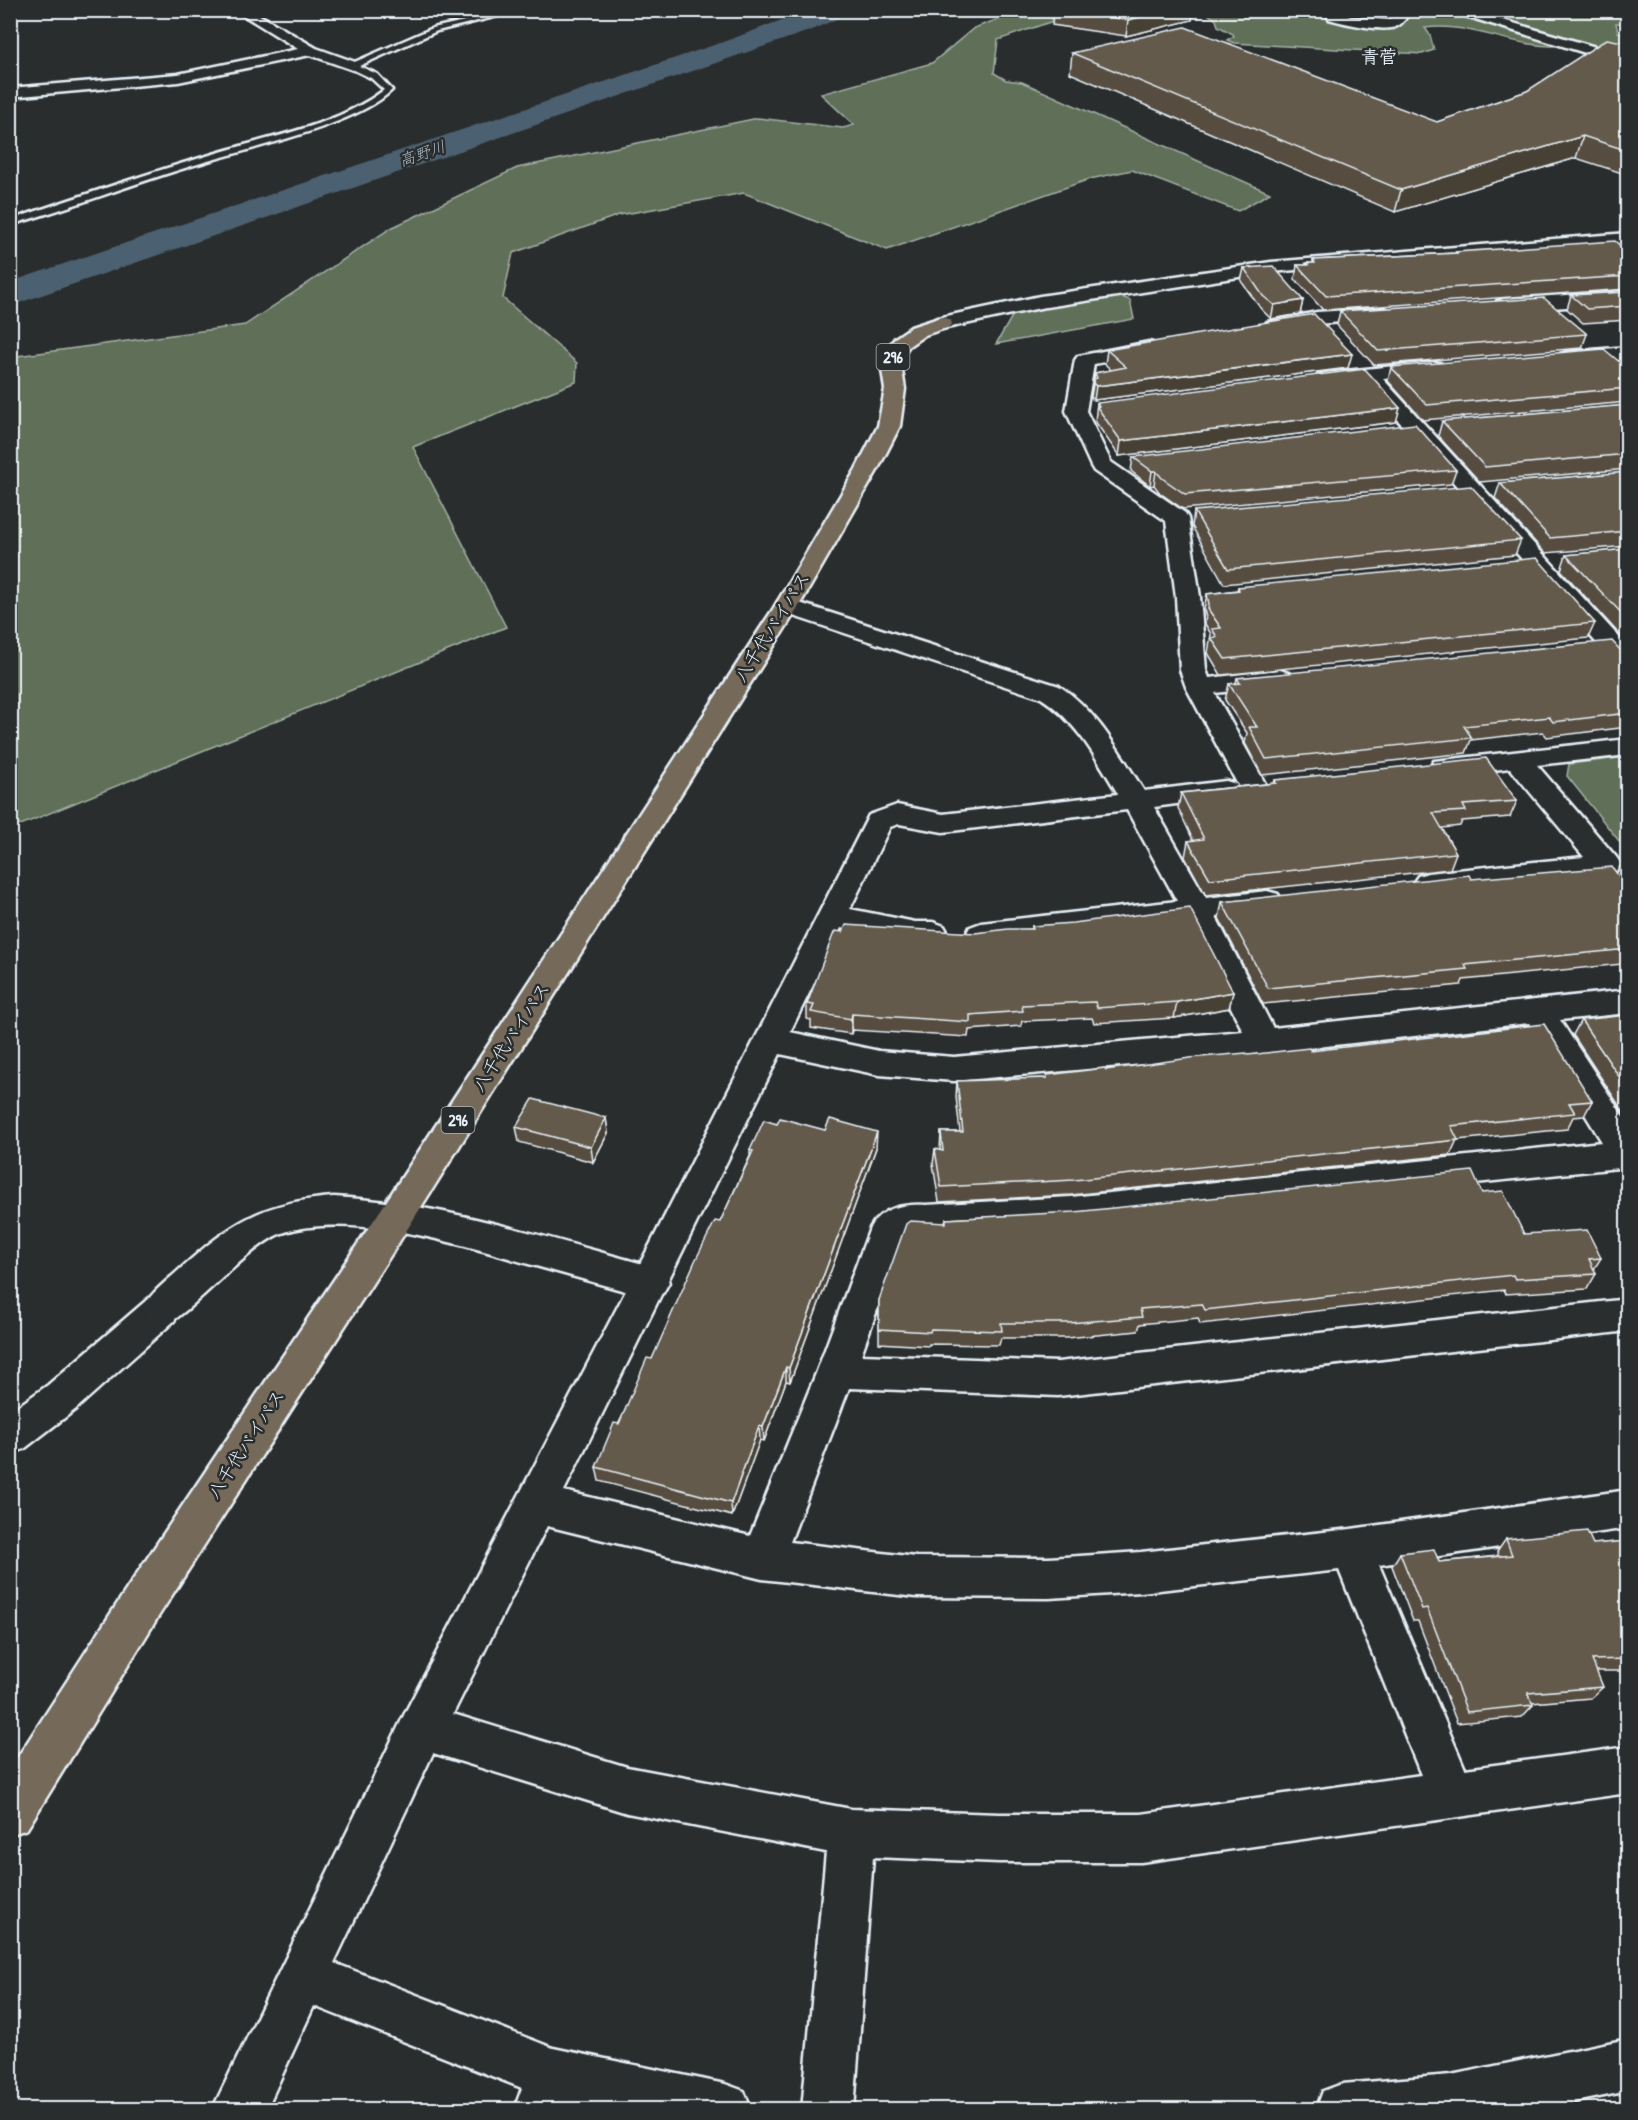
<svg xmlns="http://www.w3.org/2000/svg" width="1638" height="2120" font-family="'Patrick Hand','Klee One',sans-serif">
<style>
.green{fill:#607059;stroke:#a4b0a8;stroke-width:1.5}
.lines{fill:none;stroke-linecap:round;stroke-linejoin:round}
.river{fill:#4c606f;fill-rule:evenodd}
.lane-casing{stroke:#e8f1f8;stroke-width:5}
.street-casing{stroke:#e8f1f8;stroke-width:5}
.secondary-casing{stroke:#e8f1f8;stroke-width:5}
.highway-casing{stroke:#e8f1f8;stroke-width:5}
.lane{fill:#2a2d2e;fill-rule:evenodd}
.street{fill:#2a2d2e;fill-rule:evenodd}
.secondary{fill:#2a2d2e;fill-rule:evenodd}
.highway{fill:#746a5a;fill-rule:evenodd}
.wall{fill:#564d40;stroke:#e8f1f8;stroke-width:1.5}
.shaded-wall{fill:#463f34;stroke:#e8f1f8;stroke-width:1.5}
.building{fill:#645a4b;stroke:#e8f1f8;stroke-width:1.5}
.labels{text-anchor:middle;stroke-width:5;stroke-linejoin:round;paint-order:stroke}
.far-water-label{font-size:16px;font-style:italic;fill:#aab7c1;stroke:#2a2d2e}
.shield{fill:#2a2d2e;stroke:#afb6bb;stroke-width:1.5}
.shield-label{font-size:16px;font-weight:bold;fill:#e8f1f8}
.far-quarter-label{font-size:18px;font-weight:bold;fill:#e8f1f8;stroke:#2a2d2e}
.street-label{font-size:18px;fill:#e8f1f8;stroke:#2a2d2e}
</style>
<rect width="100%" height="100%" fill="#2a2d2e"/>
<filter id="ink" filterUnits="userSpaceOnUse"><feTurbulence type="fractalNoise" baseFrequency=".0167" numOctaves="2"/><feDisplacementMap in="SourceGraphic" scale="12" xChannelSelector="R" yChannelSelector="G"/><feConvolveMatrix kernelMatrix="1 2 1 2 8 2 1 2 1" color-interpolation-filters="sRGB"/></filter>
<g filter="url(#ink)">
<path class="green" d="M1021 11H1082L998 40 994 73 1006 80 1022 82 1270 193 1238 211 1132 170 1090 179 887 250 744 193 619 215 513 253 503 298 577 363 576 382 413 447 506 627 11 829 10 357 245 325 391 228 517 168 758 118 843 128 854 125 821 94 932 63 974 28Z
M1204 11H1321L1342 24 1394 30 1415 11H1445L1566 45C1519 52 1474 21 1425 28L1430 35 1434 50 1422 54 1234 43 1227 40 1234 36 1233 34 1218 26 1216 20Z
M1462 11H1625L1627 14V24L1616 23 1618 32 1627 34V55Z
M1118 296 1130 300 1134 319 996 344 1014 313Z
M1627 757H1628L1627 851 1567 776 1569 764Z"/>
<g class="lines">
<path class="river" d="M809 10H846L843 16 812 30 10 306V282L723 42Z"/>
<defs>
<path id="lane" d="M500 10H506V14L437 31 359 66 377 74 392 90C355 127 240 150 188 167 129 185 70 208 10 225V220C77 197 143 175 210 155 267 137 335 127 384 90L371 78 350 68V64L433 28 500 13Z"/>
<path id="street" d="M235 10H251L316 48 358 63 360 66 353 70 310 55 178 82 10 97V88L178 74 298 49Z
M1325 10H1338L1339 13 1351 17 1389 20 1397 10H1411C1408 15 1404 22 1399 25 1387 34 1343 23 1329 19Z
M1446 10H1468L1599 48 1628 53V61L1592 55Z
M1628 291V303L1504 311 1497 309 1495 305 1497 301 1504 299Z
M1383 308 1390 310 1393 314 1390 318 1317 324 1274 332 1267 330 1264 326 1267 322 1317 312Z
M1149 342 1156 344 1159 348 1156 352 1094 364 1086 411 1111 462 1185 513 1188 518 1200 597 1206 670 1209 678 1280 670 1289 673 1293 678 1289 683 1280 686 1215 693 1267 787 1263 793 1253 796 1243 793 1239 787 1186 687 1180 670 1176 597 1166 521 1094 471 1091 466 1066 411 1075 360 1078 356Z
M1628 347V359L1567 364 1560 362 1557 358 1560 354 1567 352Z
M1435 362 1442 364 1445 368 1442 372 1383 379 1628 647V671L1619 668 1363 381 1325 385 1318 383 1315 379 1318 375 1325 373Z
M787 599 1059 686C1097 710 1120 754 1144 791L1226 781 1236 784 1240 790 1236 796 1154 807 1206 898 1267 891 1278 894 1282 901 1278 908 1216 917 1273 1028 1628 990V1013L1560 1020 1628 1124V1167L1071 1225 909 1234 903 1237 861 1355 1058 1362 1628 1299V1331L1058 1396 849 1388 790 1542 916 1557 1049 1558 1141 1552 1351 1529 1628 1490V1528L1379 1565 1465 1769 1628 1747V1793L1141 1862H999L873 1857 854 2110H802L826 1852 627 1813 433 1753 334 1963 553 2048 725 2084 744 2091 751 2110H596L569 2103 566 2110H514L522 2088 314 2006 266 2110H212L406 1711 651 1243 869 815 897 805 943 814 1118 794C1097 759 1075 719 1041 698L778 611 775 606 778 601ZM1127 810 1177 901 981 923 970 927 966 934 970 941 981 945 1187 920 1243 1031 954 1057 879 1051 790 1032 841 928C873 935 911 950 944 940L948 933 944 926 933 922H915L850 909 890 827 899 824 943 832ZM1529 1023 1602 1142 1071 1197 926 1205C904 1204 881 1207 870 1228L817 1371 750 1536 564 1491 780 1054 879 1075 954 1081 1264 1053ZM547 1526 762 1579 916 1597 1049 1598 1141 1592 1339 1570 1421 1775 1141 1814H999L851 1809 627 1767 453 1714Z
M1628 739V755L1537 765 1616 857 1621 864 1616 871 1428 893 1418 890 1413 883 1418 876 1428 873 1584 857 1510 768 1444 776 1434 773 1430 767 1434 761Z
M161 1294 174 1299 180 1310 174 1321 76 1409 24 1449 10 1454V1412L48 1385 148 1299Z
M1628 2039V2091L1537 2110H1316L1323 2091 1342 2084 1451 2075Z"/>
<path id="secondary" d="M1628 233V243L1271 272 1040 308 942 329 935 327 932 323 935 319 942 317 1040 296 1271 262Z
M334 1197C441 1203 547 1238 650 1266L663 1271 669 1282 663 1293 650 1298C612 1287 574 1277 536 1266 466 1246 353 1210 282 1233 249 1244 179 1326 161 1326 157 1326 151 1323 148 1321L142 1310C150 1293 166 1282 179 1270 232 1222 262 1202 334 1197Z"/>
<path id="highway" d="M942 317 949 319 952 323 949 327 925 335 909 346 904 353 901 364 905 389 900 426 878 469 799 606 408 1228 158 1617 27 1829 10 1835V1769L128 1587 382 1208 775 606 856 469 878 426 885 389 881 364 884 353 895 338 911 327Z"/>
</defs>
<use href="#lane" class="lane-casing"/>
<use href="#street" class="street-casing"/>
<use href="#secondary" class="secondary-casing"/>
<use href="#highway" class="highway-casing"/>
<use href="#lane" class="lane"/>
<use href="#street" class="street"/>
<use href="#secondary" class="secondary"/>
<use href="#highway" class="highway"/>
</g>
<path class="wall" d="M1053 10H1194L1192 20 1126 36 1052 25Z
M1344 10H1390L1389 16 1344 12Z
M1628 43V175L1576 158 1395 212 1070 73 1072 53 1437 122 1527 91Z
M1625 250 1628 251V289L1323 310 1295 279 1297 265H1305L1306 263H1313V260L1455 253 1456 252Z
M1244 268 1303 300 1300 314 1271 319 1261 309 1241 281Z
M1628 292V320L1583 323 1567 309 1571 295Z
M1340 311 1587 334 1582 348 1374 365 1337 325Z
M1107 350 1348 368 1094 400 1091 397 1095 373 1111 370 1105 364Z
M1391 367 1628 369V402L1423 420 1388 381Z
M1097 403 1396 422 1119 456 1095 421Z
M1628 405V469L1480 482 1438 436 1442 421Z
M1133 457 1456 470 1451 484 1183 509 1160 493 1154 485 1150 486 1131 471Z
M1628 472V546L1545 553 1495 498 1500 483Z
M1194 511 1521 540 1515 555 1224 584 1192 526Z
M1628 549V635H1620L1561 570 1566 555Z
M1238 587 1595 623 1588 638 1221 675 1208 653 1211 634 1205 624 1206 618 1204 609 1207 594 1237 590Z
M1624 654 1628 655V727L1547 737 1543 732 1471 740 1466 753 1262 775 1245 743 1247 733 1225 700 1229 684 1236 683 1237 678Z
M1275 780 1517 801 1510 817 1462 821 1460 826 1442 828 1456 853 1450 869 1206 895 1185 857 1188 841 1193 840 1178 808 1181 793 1274 783Z
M1471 879 1628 888V968H1624L1622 964 1463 980 1461 985 1263 1004 1219 918 1222 902Z
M1032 926 1233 992 1229 1008 1174 1018 1094 1023 1092 1018 1022 1021 1021 1026 969 1030 968 1037 852 1030 851 1034 811 1028V1020L807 1019V1004L843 932 975 933 1032 929Z
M1628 1015V1119L1573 1035 1581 1020Z
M1311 1051 1592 1101 1584 1116 1573 1117 1567 1129 1457 1140 1450 1155 1071 1195 939 1202 933 1164 935 1149 940 1150 941 1132H960L956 1097 957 1081 1046 1078 1047 1075 1106 1070 1248 1055Z
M606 1118 608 1133 593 1162 519 1142 516 1127Z
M876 1148 790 1382 786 1381 764 1441 760 1440 732 1516 599 1481 596 1467 652 1359 720 1222 750 1156V1150Z
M1482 1193 1524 1234 1601 1258 1594 1269 1596 1274 1587 1289 1506 1294 1504 1290 1200 1324 1198 1318 1140 1324 1138 1331 1066 1338H1001L999 1345 929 1344V1346L879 1343V1300L945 1223 946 1219Z
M1506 1539 1593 1544 1628 1541V1671H1596L1603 1687 1591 1698 1532 1703 1533 1705 1522 1717 1457 1723 1418 1621H1413L1392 1566 1400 1553 1439 1562 1498 1556 1497 1552Z"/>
<path class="shaded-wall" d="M1168 10H1194L1192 20 1126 36 1128 20Z
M1583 136 1576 158 1395 212 1401 190Z
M1303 300 1300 314 1271 319 1274 305Z
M1352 354 1348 368 1094 400 1096 386Z
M1400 408 1396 422 1119 456 1121 441Z
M1152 471H1156L1154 485 1150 486Z
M1233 992 1229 1008 1174 1018 1177 1002Z
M852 1014V1030L851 1034V1019Z
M606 1118 608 1133 593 1162 591 1147Z
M877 1132 876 1148 790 1382 789 1368Z
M786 1367V1381L764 1441 763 1427Z
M759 1426 760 1440 732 1516 731 1503Z"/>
<path class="building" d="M1066 10H1168L1128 20Z
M1185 27 1437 122 1527 91 1607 39 1628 43V151L1583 136 1401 190 1072 53Z
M1615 241 1625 250 1628 251V276L1326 296 1297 265H1308L1306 263H1315L1313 260 1457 253 1456 252Z
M1273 266 1303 300 1274 305 1263 296 1244 268Z
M1628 292V306L1587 309 1571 295Z
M1544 298 1587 334 1378 351 1340 311Z
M1314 314 1352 354 1096 386 1093 383 1094 379 1097 378 1095 373 1126 367 1107 350Z
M1604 349 1628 369V388L1427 405 1391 367Z
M1365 369 1400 408 1121 441 1097 407 1099 406 1097 403Z
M1628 405V454L1485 467 1442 421Z
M1415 424 1456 470 1185 494 1162 478 1156 471H1152L1133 457Z
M1628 472V531L1550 538 1500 483Z
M1471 486 1521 540 1228 569 1194 511Z
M1628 549V620L1566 555Z
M1537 558 1595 623 1225 659 1211 638 1217 637 1212 629 1221 628 1208 609 1209 604 1207 594 1239 590 1238 587Z
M1612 641 1624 654 1628 655V713L1553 722 1549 717 1464 726 1472 738 1266 759 1249 727H1257L1229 684 1240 683 1237 678Z
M1486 758 1517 801 1463 805 1466 811 1433 813 1456 853 1210 879 1188 841 1204 839 1181 793 1276 783 1275 780Z
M1612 867 1628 888V949L1465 965 1467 969 1268 988 1222 902 1469 875 1471 879Z
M1190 908 1233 992 1177 1002 1097 1008 1095 1002 1022 1005 1023 1011 970 1015V1022L852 1014 851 1019 811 1012 814 1005 807 1004 833 935 835 931 843 932 846 925 975 933 1008 929H1033L1032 926 1073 923Z
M1628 1015V1090L1581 1020Z
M1544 1024 1592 1101 1569 1103 1575 1113 1451 1126 1458 1140 1074 1180 941 1187 935 1149 943 1151 941 1132H963L957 1081 1047 1078V1075L1105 1068 1106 1070 1190 1058 1246 1053 1248 1055 1309 1048 1311 1051Z
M533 1099 606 1118 591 1147 516 1127Z
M780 1118 825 1130 830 1119 877 1132 789 1368 786 1367 763 1427 759 1426 731 1503 596 1467 614 1423 619 1424 647 1358 652 1359 695 1261 715 1221 720 1222 753 1151 750 1150 764 1120 777 1124Z
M1472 1171 1482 1193 1503 1191 1524 1234 1587 1230 1601 1258 1589 1259 1596 1274 1515 1279 1513 1275 1205 1310 1202 1304 1140 1309 1142 1317 1069 1323H1001L1002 1331 931 1329 930 1332 879 1329V1300L906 1224 910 1221 946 1223V1219L1074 1212Z
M1587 1531 1593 1544 1628 1541V1659L1592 1660 1603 1687 1528 1693 1533 1705 1467 1712 1427 1608 1422 1609 1400 1553 1434 1549 1439 1562 1512 1555 1506 1539Z"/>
</g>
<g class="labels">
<g class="far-water-label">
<text transform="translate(422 153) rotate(-19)" y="6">高野川</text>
</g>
<g class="shield">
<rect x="876.5" y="344" width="33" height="26" rx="4.5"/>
<rect x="441.5" y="1107" width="33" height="26" rx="4.5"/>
</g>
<g class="shield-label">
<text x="893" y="363">296</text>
<text x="458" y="1126">296</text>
</g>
<g class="far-quarter-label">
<text x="1379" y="63">青菅</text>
</g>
<g class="street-label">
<text transform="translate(772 627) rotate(-58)" y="6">八千代バイパス</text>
<text transform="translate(511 1037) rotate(-57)" y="6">八千代バイパス</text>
<text transform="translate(246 1444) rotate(-57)" y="6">八千代バイパス</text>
</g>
</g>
<rect width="1638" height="2120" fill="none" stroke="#2a2d2e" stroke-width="36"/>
<rect x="18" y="18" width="1602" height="2084" fill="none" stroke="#e8f1f8" stroke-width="2" filter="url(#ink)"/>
</svg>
